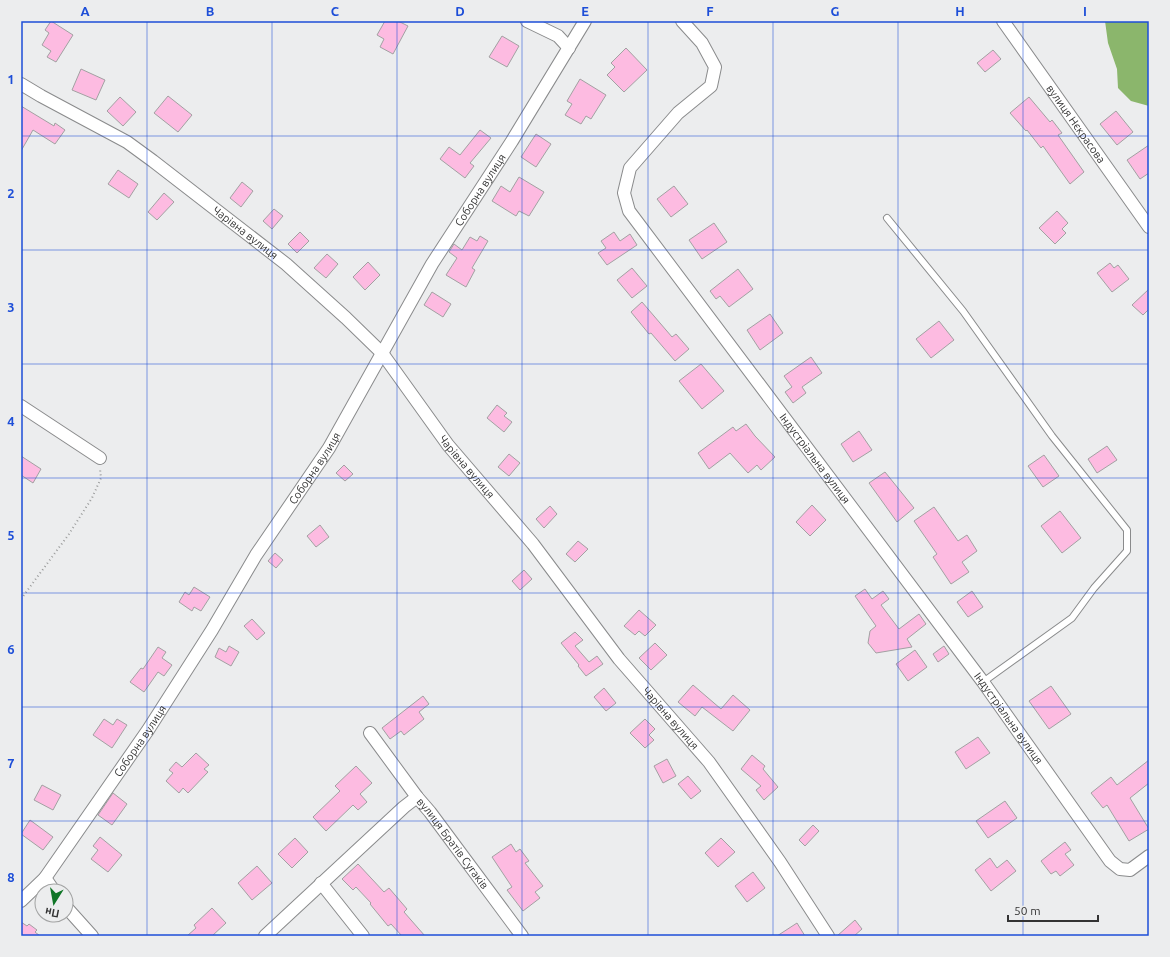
<svg xmlns="http://www.w3.org/2000/svg" width="1170" height="957" font-family="Ubuntu,sans-serif">
<style>
.forest{fill:#8bb66c}
.building{fill:#fdbbe1;stroke:#a2a1a2}
.lines{fill:none;stroke-linecap:round;stroke-linejoin:round}
.lane-casing{stroke:#8a8b8c;stroke-width:8}
.street-casing{stroke:#8a8b8c;stroke-width:14}
.path{stroke:#9a9b9b;stroke-width:2;stroke-dasharray:1 3;stroke-linecap:butt}
.lane{stroke:#fff;stroke-width:6}
.street{stroke:#fff;stroke-width:12}
.grid{fill:none;stroke:#1d4ed8;stroke-width:1;stroke-opacity:0.55}
.labels{text-anchor:middle;stroke-width:4;stroke-linejoin:round;paint-order:stroke}
.street-label{font-size:11px;fill:#333;stroke:#ecedee}
.neatline{fill:none;stroke:#1d4ed8;stroke-width:1.5}
.grid-label{font-size:13px;text-anchor:middle;font-weight:bold;fill:#1d4ed8}
</style>
<rect width="100%" height="100%" fill="#ecedee"/>
<path class="forest" d="M1105 21H1149V106L1131 101 1118 88 1117 69 1108 43Z"/>
<path class="building" d="M51 21 73 35 56 62 47 57 51 51 42 45 49 33 45 30Z
M385 21H398L408 26 393 54 380 47 384 39 377 35Z
M502 36 519 46 507 67 489 57Z
M626 48 647 70 624 92 607 75 615 67 611 63Z
M993 50 1001 59 985 72 977 63Z
M81 69 105 80 96 100 72 90Z
M580 79 606 95 591 119 586 116 581 124 565 115 572 104 567 101Z
M168 96 192 115 178 132 154 113Z
M120 97 136 112 123 126 107 111Z
M1029 97 1050 122 1052 120 1062 133 1058 135 1084 172 1070 184 1043 146 1041 148 1027 130 1026 131 1010 113Z
M21 106 54 126 55 123 65 130 55 144 33 130 21 151Z
M1116 111 1133 132 1117 145 1100 124Z
M480 130 491 138 470 163 474 166 465 178 440 159 449 147 460 155Z
M536 134 551 144 536 167 521 157Z
M1149 145V173L1140 179 1127 160Z
M118 170 138 184 129 198 108 184Z
M519 177 544 192 529 216 519 211 516 216 492 201 501 186 510 192Z
M242 182 253 191 241 207 230 198Z
M674 186 688 204 671 217 657 199Z
M164 193 174 202 157 220 148 212Z
M274 209 283 216 272 229 263 221Z
M1057 211 1068 223 1062 229 1066 233 1055 244 1039 228Z
M714 223 727 242 702 259 689 240Z
M300 232 309 241 297 253 288 244Z
M614 232 620 241 630 234 637 245 607 265 598 253 606 248 601 241Z
M480 236 488 241 472 268 475 270 466 287 446 275 457 258 449 252 454 244 462 250 470 237 477 241Z
M327 254 338 264 326 278 314 268Z
M368 262 380 275 365 290 353 277Z
M1110 263 1114 268 1118 265 1129 279 1112 292 1097 273Z
M632 268 647 286 632 298 617 280Z
M738 269 753 289 729 307 720 296 716 299 710 291Z
M1149 289V309L1143 315 1132 305Z
M432 292 451 304 443 317 424 305Z
M642 302 672 337 676 334 689 349 675 361 651 333 649 334 631 312Z
M770 314 783 333 760 350 747 330Z
M939 321 954 340 931 358 916 339Z
M811 357 822 373 802 387 806 393 793 403 785 392 792 387 784 376Z
M701 364 724 391 702 409 679 381Z
M497 405 507 413 504 416 512 422 504 432 487 418Z
M746 424 755 436 775 457 761 470 757 465 748 473 730 453 709 469 698 453 733 427 736 431Z
M859 431 872 450 853 462 841 444Z
M1107 446 1117 460 1097 473 1088 459Z
M509 454 520 463 509 476 498 467Z
M1044 455 1059 476 1043 487 1028 466Z
M21 456 41 469 33 483 21 475Z
M344 465 353 474 345 481 336 473Z
M885 472 914 508 897 522 869 483Z
M812 505 826 520 810 536 796 522Z
M550 506 557 514 544 528 536 519Z
M934 507 958 541 967 535 977 551 962 562 969 572 951 584 933 557 937 554 914 521Z
M1060 511 1081 538 1062 553 1041 526Z
M320 525 329 537 316 547 307 536Z
M578 541 588 549 575 562 566 554Z
M275 553 283 560 276 568 268 561Z
M524 570 532 579 520 590 512 581Z
M194 587 210 597 201 611 194 607 192 611 179 602 185 592 189 595Z
M865 589 872 599 883 591 889 599 881 605 899 629 919 614 926 624 907 639 912 647 876 653 868 643 870 631 876 626 855 596Z
M972 591 983 607 968 617 957 602Z
M639 610 656 625 645 636 639 631 635 635 624 626Z
M252 619 265 633 257 640 244 626Z
M575 632 583 640 575 646 589 662 597 656 603 664 586 676 578 666 579 665 561 643Z
M655 643 667 655 651 670 639 658Z
M229 646 239 652 231 666 215 657 219 648 226 652Z
M944 646 949 654 938 662 933 654Z
M158 647 166 652 162 658 172 665 164 676 158 672 144 692 130 682 141 668 143 669Z
M915 650 927 667 908 681 896 664Z
M693 685 721 709 733 695 750 710 733 731 702 707 695 716 678 702Z
M1051 686 1071 714 1049 729 1029 701Z
M604 688 616 703 606 711 594 697Z
M423 696 429 704 419 712 424 719 404 735 401 731 390 739 382 728Z
M104 719 113 725 117 719 127 725 112 748 93 735Z
M645 719 655 729 649 735 654 740 645 748 630 733Z
M978 737 990 753 966 769 955 752Z
M196 753 209 765 204 769 208 772 188 793 183 788 179 793 166 781 173 773 169 770 176 762 182 767Z
M752 755 765 766 763 769 778 787 764 800 756 790 761 786 741 769Z
M667 759 676 776 663 783 654 766Z
M1149 760V783L1130 798 1149 829 1129 841 1107 805 1103 808 1091 793 1111 777 1117 785Z
M356 766 372 783 360 794 367 802 358 810 353 805 326 831 313 817 340 791 335 786Z
M688 776 701 791 691 799 678 784Z
M42 785 61 795 53 810 34 800Z
M113 793 127 804 112 825 98 815Z
M1005 801 1017 818 988 838 976 821Z
M30 820 53 837 43 850 21 834Z
M813 825 819 831 805 846 799 840Z
M100 837 122 855 108 872 91 859 98 850 93 846Z
M295 838 308 852 292 868 278 854Z
M721 838 735 852 718 867 705 853Z
M1065 842 1071 850 1065 854 1074 865 1060 876 1056 871 1051 874 1041 861Z
M511 844 516 852 520 849 529 861 525 863 543 886 535 892 540 898 523 911 507 890 512 887 492 857Z
M990 858 997 868 1007 860 1016 871 991 891 975 870Z
M358 864 384 892 389 888 407 909 404 912 425 936H402L391 924 388 926 370 904 371 903 356 887 353 890 342 879Z
M257 866 272 883 252 900 238 883Z
M753 872 765 888 747 902 735 886Z
M212 908 226 923 212 936H187L196 928 194 925Z
M855 920 862 929 854 936H837Z
M21 922 27 926 29 924 37 930 35 932 40 936H21Z
M797 923 805 936H777Z"/>
<g class="lines">
<defs>
<path id="lane" d="M887 218 963 311 1052 436 1127 530V551L1094 588 1072 618 983 682"/>
<g id="street">
<path d="M527 21 558 36 569 48"/>
<path id="s1" d="M682 21 702 43 715 67 711 86 678 113 630 168 624 193 629 211 983 682 1110 861 1120 869 1130 870 1149 856"/>
<path id="s2" d="M1003 21 1149 227"/>
<path id="s3" d="M21 84 41 96 127 142 153 161 286 264 346 318 382 353 448 445 533 544 619 659 709 762 780 862 828 936"/>
<path d="M21 406 100 458"/>
<path id="s4" d="M370 733 417 797 430 812 522 936"/>
<path d="M45 878 54 891"/>
<path d="M321 883 363 936"/>
<path id="s5" d="M21 901 45 878 148 730 212 630 256 555 329 448 432 264 512 141 585 21"/>
<path d="M66 907 92 936"/>
<path d="M265 936 404 807 417 797"/>
</g>
</defs>
<use href="#lane" class="lane-casing"/>
<use href="#street" class="street-casing"/>
<path class="path" d="M21 599 69 534 92 498 101 478 100 469"/>
<use href="#lane" class="lane"/>
<use href="#street" class="street"/>
</g>
<path class="grid" d="M147 21V936M272 21V936M397 21V936M522 21V936M648 21V936M773 21V936M898 21V936M1023 21V936M21 136H1149M21 250H1149M21 364H1149M21 478H1149M21 593H1149M21 707H1149M21 821H1149"/>
<g class="labels">
<g class="street-label">
<text dy="4" stroke="none"><textPath href="#s2" startOffset="126">вулиця Нєкрасова</textPath></text>
<text dy="4" stroke="none"><textPath href="#s5" startOffset="848">Соборна вулиця</textPath></text>
<text dy="4" stroke="none"><textPath href="#s3" startOffset="270">Чарівна вулиця</textPath></text>
<text dy="4" stroke="none"><textPath href="#s1" startOffset="546">Індустріальна вулиця</textPath></text>
<text dy="4" stroke="none"><textPath href="#s3" startOffset="594">Чарівна вулиця</textPath></text>
<text dy="4" stroke="none"><textPath href="#s5" startOffset="524">Соборна вулиця</textPath></text>
<text dy="4" stroke="none"><textPath href="#s3" startOffset="918">Чарівна вулиця</textPath></text>
<text dy="4" stroke="none"><textPath href="#s1" startOffset="870">Індустріальна вулиця</textPath></text>
<text dy="4" stroke="none"><textPath href="#s5" startOffset="200">Соборна вулиця</textPath></text>
<text dy="4" stroke="none"><textPath href="#s4" startOffset="138">вулиця Братів Сугаків</textPath></text>
</g>
</g>
<rect width="1170" height="957" fill="none" stroke="#ecedee" stroke-width="44"/>
<g transform="translate(54 903) rotate(191)"><circle r="19" fill="#ecedee" stroke="#a2a3a3"/>
<path d="M0-3L7 15L0 10L-7 15Z" fill="#0f7526"/>
<text y="-6" font-size="11" font-weight="bold" text-anchor="middle" fill="#333333">Пн</text>
</g>
<path d="M1008 915v6h90v-6" fill="none" stroke="#333333" stroke-width="2"/>
<text x="1014" y="915" font-size="12" fill="#333333" stroke="#ecedee" stroke-width="3" paint-order="stroke">50 m</text>
<rect x="22" y="22" width="1126" height="913" class="neatline"/>
<g class="grid-label">
<text x="85" y="16">A</text>
<text x="210" y="16">B</text>
<text x="335" y="16">C</text>
<text x="460" y="16">D</text>
<text x="585" y="16">E</text>
<text x="710" y="16">F</text>
<text x="835" y="16">G</text>
<text x="960" y="16">H</text>
<text x="1085" y="16">I</text>
<text x="11" y="84">1</text>
<text x="11" y="198">2</text>
<text x="11" y="312">3</text>
<text x="11" y="426">4</text>
<text x="11" y="540">5</text>
<text x="11" y="654">6</text>
<text x="11" y="768">7</text>
<text x="11" y="882">8</text>
</g>
</svg>
